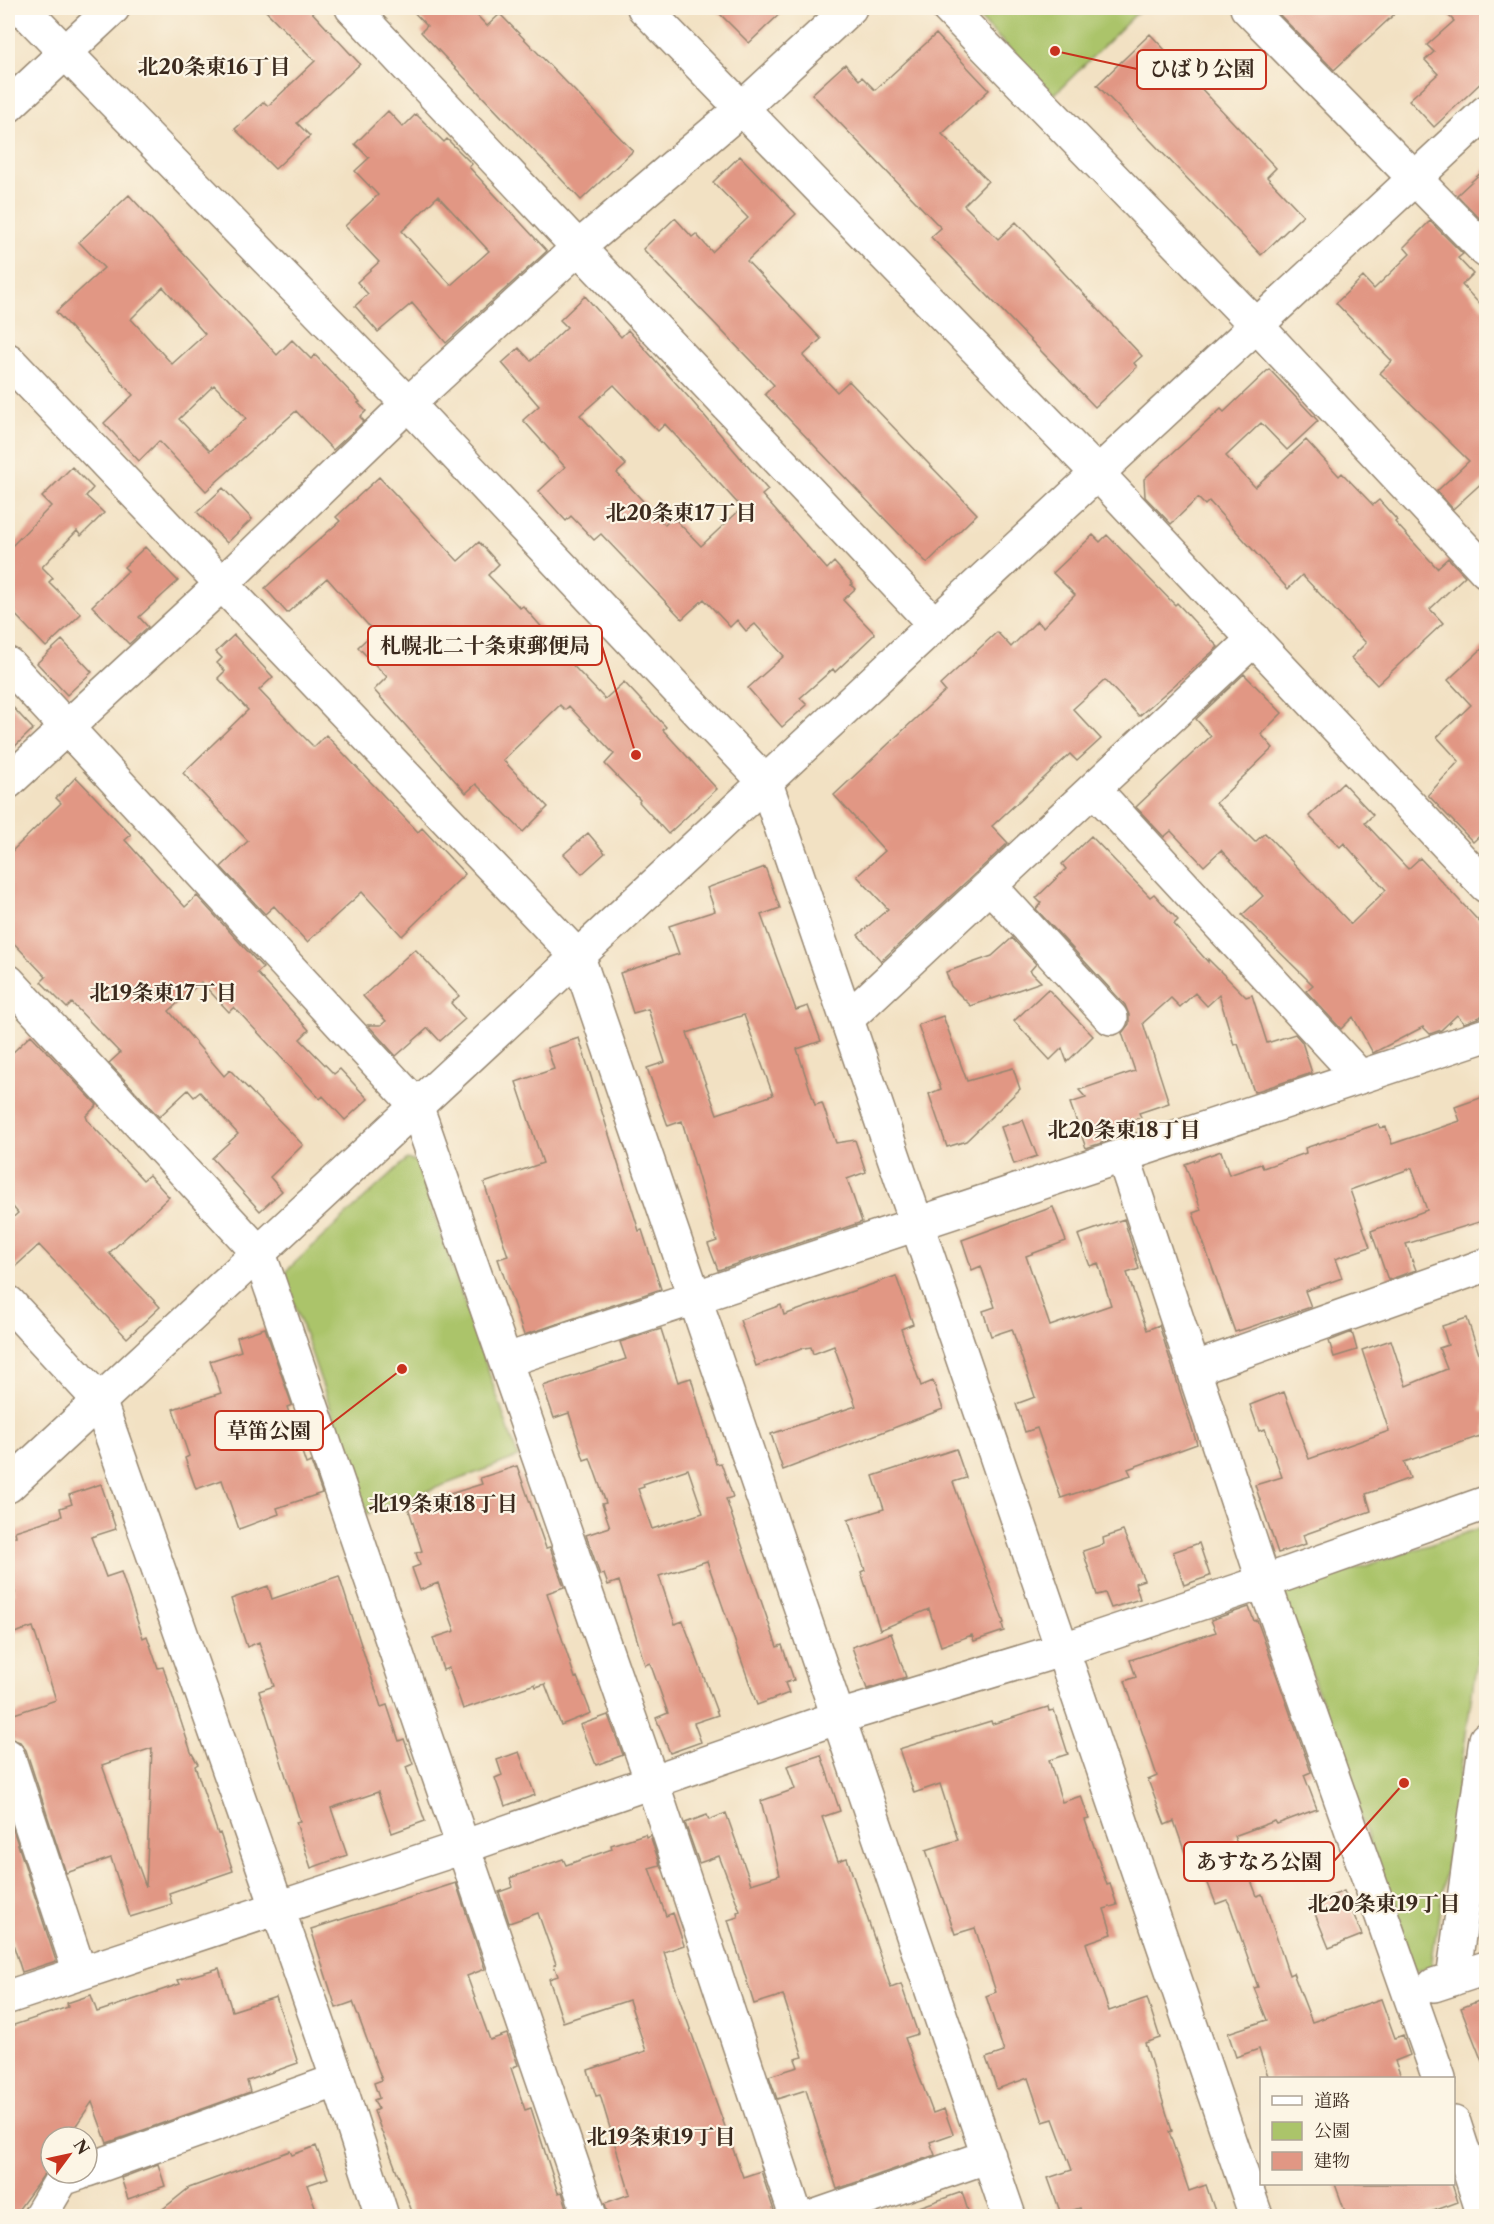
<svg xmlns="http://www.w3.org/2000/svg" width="1494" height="2224" font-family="'Libre Caslon Text','Noto Serif JP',serif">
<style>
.green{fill:#abc46a;stroke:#737744;stroke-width:1.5}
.building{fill:#e19784;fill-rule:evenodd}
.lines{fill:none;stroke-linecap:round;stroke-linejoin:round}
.minor-casing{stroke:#968670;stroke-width:36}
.tertiary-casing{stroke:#968670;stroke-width:36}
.minor{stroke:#fff;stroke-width:33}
.tertiary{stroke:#fff;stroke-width:33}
.labels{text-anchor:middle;stroke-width:4.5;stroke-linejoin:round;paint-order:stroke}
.neighbourhood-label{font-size:21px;font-weight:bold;fill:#3b2a1e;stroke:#fcf5e5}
.leader{fill:none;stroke:#c8321e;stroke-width:2}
.callout-dot{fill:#c8321e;stroke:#fcf5e5;stroke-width:2}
.callout{fill:#fcf5e5;stroke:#c8321e;stroke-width:2}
.callout-label{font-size:21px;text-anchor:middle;font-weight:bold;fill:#3b2a1e}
</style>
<rect width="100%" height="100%" fill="#fcf5e5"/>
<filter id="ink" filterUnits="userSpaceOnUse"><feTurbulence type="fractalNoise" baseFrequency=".0167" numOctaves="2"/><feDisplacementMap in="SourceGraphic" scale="12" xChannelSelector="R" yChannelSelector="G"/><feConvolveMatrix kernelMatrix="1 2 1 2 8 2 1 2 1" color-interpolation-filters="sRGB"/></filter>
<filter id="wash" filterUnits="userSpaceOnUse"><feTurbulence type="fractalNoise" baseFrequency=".008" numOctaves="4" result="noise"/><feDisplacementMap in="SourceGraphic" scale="24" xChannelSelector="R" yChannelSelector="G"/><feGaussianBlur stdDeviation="1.35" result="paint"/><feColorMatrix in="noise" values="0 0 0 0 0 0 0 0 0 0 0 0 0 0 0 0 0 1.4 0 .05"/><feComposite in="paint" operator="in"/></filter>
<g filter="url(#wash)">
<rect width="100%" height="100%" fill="#f2e1c3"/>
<path class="green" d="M970 8H1142L1054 95Z
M407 1159 416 1162 518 1457 367 1514 286 1280 287 1270Z
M1486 1526V1600L1431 1967 1414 1972 1284 1593Z"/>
<g id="blocks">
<path class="building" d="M263 8H308L360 64 297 123 310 136 275 169 235 129 264 102 268 106 315 61Z
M410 8H470L487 26 500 14 633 151 581 200 421 32 427 26Z
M714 8H786L749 43Z
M1273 8H1401L1334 70Z
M1441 8H1486V78L1434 127 1409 100 1438 74 1425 60 1434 52 1427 45 1454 21Z
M936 34 989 90 942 134 988 181 964 205 998 239 1016 222 1142 356 1134 363 1137 367 1095 407 931 237 941 228 812 94 845 64 859 80 862 77 875 90Z
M1150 34 1276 168 1267 177 1303 215 1261 255 1097 85Z
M388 111 403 127 416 114 444 142 447 139 472 164 469 167 547 251 446 343 412 303 378 332 355 306 368 294 357 282 379 262 345 226 378 195 355 171 369 158 355 144ZM438 196 489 251 451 285 402 231Z
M740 156 796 214 747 261 821 339 803 356 837 392 849 381 977 514 927 563 765 394 774 385 643 249 675 218 692 237 696 234 712 252 748 218 713 182Z
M1486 168V225L1457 195Z
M129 195 277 355 292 340 311 359 315 355 360 402 358 403 366 411 360 417 364 421 333 450 296 411 206 491 159 441 139 461 104 423 133 395 56 312 104 268 79 242ZM163 287 205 334 172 364 131 319ZM214 385 246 418 210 451 179 419Z
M1430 221 1463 254 1458 258 1473 274 1462 285 1486 311V479L1453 509 1437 491 1469 461 1380 373 1392 361 1336 303 1363 277 1374 289 1410 254 1404 247Z
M585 296 621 337 628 330 691 400 768 490 762 495 827 569 834 562 853 584 851 585 855 589 843 600 875 634 835 672 833 669 800 698 807 705 782 727 748 688 784 656 755 624 746 631 737 620 730 627 704 599 682 619 601 534 594 540 571 516 566 521 539 491 565 467 523 420 539 406 502 363 519 348 531 361 567 327 560 320ZM614 385 658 431 665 424 742 508 701 546 673 517 665 525 617 473 626 465 580 415Z
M1269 369 1318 421 1287 450 1261 423 1226 456 1255 487 1306 440 1339 476 1342 473 1373 505 1379 500 1397 520 1395 522 1437 568 1448 558 1465 576 1430 609 1443 623 1377 685 1351 658 1366 643 1302 575 1288 589 1209 501 1205 505 1198 498 1171 524 1145 497 1144 479 1221 409 1224 412Z
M72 467 93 488 86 496 104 513 81 536 77 531 42 567 53 578 49 582 81 614 46 647 8 607V550L51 506 42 497Z
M379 477 458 561 479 542 499 564 488 575 520 608 523 606 562 650 560 652 605 699 624 682 666 727 663 730 717 789 668 834 639 802 640 800 605 764 614 754 569 706 565 710 560 705 503 760 548 807 523 832 476 784 466 793 374 690 387 677 358 647 374 632 327 578 287 613 265 588 340 521 336 517Z
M223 488 252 519 227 543 197 512Z
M1093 535 1100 542 1107 535 1175 605 1177 603 1218 647 1139 716 1105 680 1073 709 1101 739 1077 761 1070 754 992 826 1008 843 881 961 858 935 888 909 857 876 885 851 834 795 945 691 940 685 997 632 1011 647 1037 621 1043 627 1075 595 1053 573Z
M145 547 178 581 139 617 148 627 129 644 92 606 128 571 124 567Z
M234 635 273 677 259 690 295 728 314 747 326 735 418 832 422 828 465 874 402 936 362 892 307 942 274 906 265 914 221 867 248 841 183 773 248 710 218 678 225 671 217 663 222 658 216 652Z
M62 640 92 672 67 695 37 663Z
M1486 645V830L1473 842 1428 795 1459 761 1437 737 1471 705 1448 680Z
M1244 674 1282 713 1261 734 1273 748 1216 803 1255 842 1265 833 1351 924 1386 890 1344 843 1340 847 1309 816 1343 783 1373 815 1365 823 1408 869 1420 858 1486 929V1011L1480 1017 1464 1023 1457 1015 1441 1030 1430 1034 1423 1027 1373 1053 1353 1017 1341 1029 1306 991 1313 985 1242 915 1263 896 1221 850 1204 866 1171 831 1164 837 1136 807 1211 736 1196 719Z
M8 702 33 729 8 753Z
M76 777 131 835 125 840 185 907 197 896 263 968 257 973 309 1030 300 1039 334 1074 340 1069 368 1099 345 1120 323 1096 320 1099 234 1007 229 1012 201 982 169 1011 224 1076 230 1070 303 1145 270 1177 282 1191 260 1211 212 1158 238 1134 200 1092 194 1097 188 1090 159 1117 109 1063 120 1053 72 1003 67 1008 41 982 46 977 8 937V855L61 803 56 798Z
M588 833 605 853 582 874 564 854Z
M1091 836 1150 897 1154 894 1178 920 1174 924 1208 962V959L1246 997 1252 995 1267 1043 1295 1034 1302 1042 1312 1073 1254 1092 1238 1044 1234 1045 1219 995 1207 1006 1195 993 1180 1007 1171 998 1143 1023 1169 1103 1139 1113 1141 1117 1110 1127 1114 1139 1086 1148 1070 1103 1086 1098 1079 1090 1135 1071 1122 1033 1129 1024V1015L1125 1005 1036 909 1041 903 1036 898 1066 869 1062 864Z
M765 867 780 908 761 915 796 1010 808 1006 821 1041 797 1049 815 1105 822 1103 836 1143 855 1140 866 1172 847 1179 862 1222 718 1270 708 1244 717 1241 682 1121 668 1126 647 1068 665 1062 648 1009 633 1013 620 973 679 954 669 926 715 911 707 888ZM744 1015 773 1095 717 1114 687 1033Z
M1012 938 1036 964 1030 971 1041 982 992 999 990 996 991 999 971 1006 951 986 946 972 992 956Z
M415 949 459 996 451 1003 465 1019 440 1041 428 1028 396 1056 368 1025H381L386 1021 363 996Z
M1048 989 1093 1036 1067 1062 1062 1048 1050 1060 1014 1021Z
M943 1016 967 1081 1013 1068 1020 1089 966 1141 947 1147 929 1094 941 1089 918 1025Z
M31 1035 97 1105 86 1116 88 1121 143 1180 149 1175 169 1197 109 1253 160 1307 127 1338 39 1245 8 1273V1222L18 1213 8 1201V1057Z
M579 1038 639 1231 642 1230 661 1289 524 1335 498 1259 508 1256 484 1183 543 1163 516 1082 554 1069 547 1048Z
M1486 1096V1220L1406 1244 1416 1270 1388 1280 1371 1231 1427 1210 1412 1168 1350 1190 1370 1247 1335 1259 1342 1278 1305 1291 1311 1307 1235 1332 1193 1213 1201 1210 1185 1164 1221 1151 1229 1175 1261 1164 1263 1168 1306 1153 1305 1148 1378 1124 1380 1128 1386 1127 1392 1144 1460 1121 1455 1107Z
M1023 1120 1037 1156 1014 1164 1001 1127Z
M1053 1207 1066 1241 1026 1256 1050 1326 1111 1305 1098 1263 1090 1266 1078 1235 1124 1219 1139 1269 1127 1273 1147 1330 1159 1325 1197 1444 1128 1469 1131 1475 1061 1498 1037 1428 1025 1432 1016 1404 1035 1397 1012 1329 991 1336 983 1311 995 1307 981 1266 972 1270 962 1240Z
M896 1276 913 1324 901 1329 921 1386 933 1381 943 1409 783 1470 771 1434 856 1406 834 1346 813 1354 811 1347 804 1348 756 1366 740 1320 781 1305 784 1315Z
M1467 1318 1485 1372 1481 1411 1486 1412V1434L1404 1462 1410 1478 1366 1494 1371 1511 1303 1535 1306 1544 1278 1553 1255 1485 1282 1477 1265 1429 1259 1431 1250 1405 1284 1392 1309 1459 1389 1431 1362 1350 1391 1340 1406 1386 1447 1369 1439 1348 1448 1345 1442 1326Z
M265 1328 292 1405 287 1407 306 1464 311 1462 322 1493 277 1508 279 1514 239 1529 222 1480 196 1489 185 1458 189 1456 173 1409 221 1393 210 1361 241 1351 237 1337Z
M661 1329 678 1382 691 1378 716 1464 721 1463 733 1497 726 1499 777 1647 782 1645 794 1680 785 1683 789 1693 757 1705 707 1561 659 1576 675 1624 683 1621 718 1715 694 1723 701 1742 670 1753 656 1718 668 1713 650 1663 645 1665 619 1581 608 1585 604 1574 600 1575 586 1535 610 1527 602 1504 606 1503 590 1458 584 1460 569 1413 554 1418 543 1386 626 1359 620 1342ZM688 1469 703 1513 652 1529 638 1489 644 1487 643 1484Z
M1352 1332 1357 1350 1334 1357 1329 1341Z
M956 1449 966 1478 953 1482 1004 1623 1002 1624 1004 1631 974 1641 972 1635 941 1646 929 1609 880 1630 861 1572 865 1570 848 1520 884 1509 873 1476Z
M517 1466 546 1548 550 1547 564 1587 547 1593 575 1678 577 1677 591 1713 561 1725 545 1684 536 1687 535 1684 463 1709 449 1668 443 1670 433 1638 455 1631 438 1583 420 1590 412 1568 420 1565 416 1553 422 1551 408 1507 482 1484 480 1478Z
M101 1484 116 1529 91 1537 106 1577 121 1572 143 1638 147 1636 158 1668 163 1667 191 1752 198 1764 195 1766 218 1834 220 1833 233 1871 169 1893 172 1904 130 1917 111 1858 66 1873 26 1750 20 1742 8 1738V1716L56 1700 33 1627 8 1635V1596L15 1593 8 1570V1539L16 1536 15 1531 62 1516 60 1508 72 1504 69 1495ZM152 1748 148 1839 146 1887 102 1765Z
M1123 1531 1144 1580 1135 1583 1140 1599 1111 1608 1105 1593 1097 1595 1083 1551 1104 1544 1103 1538Z
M1199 1543 1210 1576 1184 1585 1173 1552Z
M339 1576 381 1707 387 1705 399 1741 404 1739 413 1764 406 1767 425 1821 392 1833 378 1792 331 1808 347 1855 311 1868 296 1822 300 1821 259 1691 274 1686 259 1642 247 1647 231 1599 268 1586 272 1599Z
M1249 1607 1254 1621 1257 1620 1311 1772 1304 1775 1317 1809 1277 1824 1275 1821 1234 1836 1257 1896 1262 1894 1289 1975 1293 1973 1312 2022 1381 1999 1395 2038 1403 2035 1410 2055 1395 2061 1402 2079H1269L1259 2049 1236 2057 1228 2033 1267 2020 1254 1988 1258 1987 1229 1903 1227 1900 1216 1904 1195 1850 1185 1853 1174 1821 1165 1825 1148 1780 1157 1776 1125 1681 1136 1677 1130 1660 1216 1632 1211 1620Z
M891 1633 906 1677 867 1689 852 1647Z
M1048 1707 1049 1711 1054 1710 1068 1754 1049 1760 1062 1802 1081 1796 1089 1819 1085 1820 1107 1885 1110 1884 1117 1905 1104 1909 1112 1934 1086 1943 1109 2011 1147 1998 1160 2038 1145 2043 1172 2131 1169 2132 1189 2191 1206 2185 1217 2217H1083L1080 2208 1061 2214 1048 2178 1072 2170 1053 2119 1043 2122 1028 2078 997 2089 986 2058 1004 2052 986 1996 996 1992 975 1928 955 1934 926 1850 958 1840 940 1784 914 1793 899 1749 991 1721 992 1724Z
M608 1715 623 1755 596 1765 580 1725Z
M519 1752 535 1795 505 1806 495 1778 502 1775 497 1760Z
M821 1755 840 1811 822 1817 838 1861 847 1858 891 1988 901 1984 918 2034 905 2038 933 2113 944 2109 953 2134 930 2142 935 2155 837 2189 806 2090 777 2099 769 2076 798 2067 795 2059 803 2057 783 1995 754 2004 728 1920 738 1917 737 1912 740 1911 719 1856 699 1863 685 1823 707 1815 709 1820 726 1813 751 1884 780 1875 761 1801 795 1789 787 1766Z
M8 1814 56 1961 22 1972 8 1928Z
M645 1834 646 1837 650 1835 660 1865 649 1868 666 1916 673 1913 684 1945 664 1952 679 1998 743 2177 761 2171 776 2217H608L605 2203 630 2194 600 2095 596 2096 588 2070 646 2051 629 2000 563 2022 549 1979 558 1976 554 1965 556 1964 538 1913 509 1923 499 1892 513 1887 510 1878 563 1859 566 1865 612 1849 611 1845Z
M456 1883 485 1969 467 1976 490 2040 507 2034 518 2065 511 2068 525 2110 531 2108 558 2193 562 2192 570 2217H414L374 2111 378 2109 374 2100 379 2098 374 2083 382 2080 353 2002 336 2008 311 1929Z
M1344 1891 1362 1935 1329 1948 1311 1904Z
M219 1968 232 2011 276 1997 298 2063 247 2081 250 2092 107 2143 92 2102 68 2137H51V2165L13 2217H8V2027L68 2007 67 2003 91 1995 97 2012 180 1984 178 1980Z
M1486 1998V2069H1485L1461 2008Z
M316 2146 328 2178 307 2185 319 2217H153L189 2188 290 2151 292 2155Z
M158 2164 165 2186 128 2199 121 2178Z
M1335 2184H1452L1458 2202 1417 2217H1347Z
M962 2192 970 2217H903L902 2213Z"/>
</g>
</g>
<g filter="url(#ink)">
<use href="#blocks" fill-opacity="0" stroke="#968670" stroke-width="1.5"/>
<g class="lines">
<defs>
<path id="minor" d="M22 8 408 404 766 783 1256 2216
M352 8 935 625
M644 8 1098 474 1486 886
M948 8 1257 326 1486 571
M1247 8 1486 251
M8 106 113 8
M8 360 578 957 1009 2216
M8 664 416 1105 652 1782 796 2216
M8 782 223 583 408 404 579 247 741 109 850 8
M1094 789 1360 1077
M990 886 1111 1018
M8 981 259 1253 590 2216
M847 1019 1254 639
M1123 1156 1264 1582 1439 2078
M8 1302 99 1400 338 2080 382 2216
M507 1360 1486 1035
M1196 1368 1486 1265
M8 1756 80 1973
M1453 1979 1486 1739
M1434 1985 1486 1968
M8 1997 463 1847 839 1717 1061 1650 1264 1582 1486 1503
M1454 2123 1484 2216
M87 2170 338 2080
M40 2216 62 2179 80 2173
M816 2216 989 2156"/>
<path id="tertiary" d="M8 1486 1486 112"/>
</defs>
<use href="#minor" class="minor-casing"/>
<use href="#tertiary" class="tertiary-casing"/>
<use href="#minor" class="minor"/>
<use href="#tertiary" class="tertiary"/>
</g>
</g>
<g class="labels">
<g class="neighbourhood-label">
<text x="214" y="74">北20条東16丁目</text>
<text x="681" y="520">北20条東17丁目</text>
<text x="163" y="1000">北19条東17丁目</text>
<text x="1124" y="1137">北20条東18丁目</text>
<text x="443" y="1511">北19条東18丁目</text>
<text x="1384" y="1911">北20条東19丁目</text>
<text x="661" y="2144">北19条東19丁目</text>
</g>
</g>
<path class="leader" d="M1055 51L1137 69M636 755L602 646M402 1369L323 1430M1404 1783L1334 1861"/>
<g class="callout-dot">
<circle cx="1055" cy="51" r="6"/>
<circle cx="636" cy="755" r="6"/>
<circle cx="402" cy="1369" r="6"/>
<circle cx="1404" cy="1783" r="6"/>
</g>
<g class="callout">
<rect x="1137" y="50" width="129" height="39" rx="6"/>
<rect x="368" y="626" width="234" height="39" rx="6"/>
<rect x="215" y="1411" width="108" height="39" rx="6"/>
<rect x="1184" y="1842" width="150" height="39" rx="6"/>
</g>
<g class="callout-label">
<text x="1202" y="76">ひばり公園</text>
<text x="485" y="653">札幌北二十条東郵便局</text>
<text x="269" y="1438">草笛公園</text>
<text x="1259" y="1869">あすなろ公園</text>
</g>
<rect width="1494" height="2224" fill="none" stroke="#fcf5e5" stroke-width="30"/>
<rect x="1260" y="2077" width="195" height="108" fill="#fcf5e5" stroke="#afa495" stroke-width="1.5"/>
<rect x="1272" y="2096" width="30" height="9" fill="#ffffff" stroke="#afa495" stroke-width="1.5"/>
<text x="1314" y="2107" font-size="18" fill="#3b2a1e">道路</text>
<rect x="1272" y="2122" width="30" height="18" fill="#abc46a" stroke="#afa495" stroke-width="1.5"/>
<text x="1314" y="2137" font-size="18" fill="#3b2a1e">公園</text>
<rect x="1272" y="2152" width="30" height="18" fill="#e19784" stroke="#afa495" stroke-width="1.5"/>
<text x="1314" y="2167" font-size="18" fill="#3b2a1e">建物</text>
<g transform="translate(69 2155) rotate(57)"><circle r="28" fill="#fcf5e5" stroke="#afa495" stroke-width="1.5"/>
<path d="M0-4.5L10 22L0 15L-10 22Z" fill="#c8321e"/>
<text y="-9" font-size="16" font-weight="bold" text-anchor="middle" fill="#3b2a1e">N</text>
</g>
</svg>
